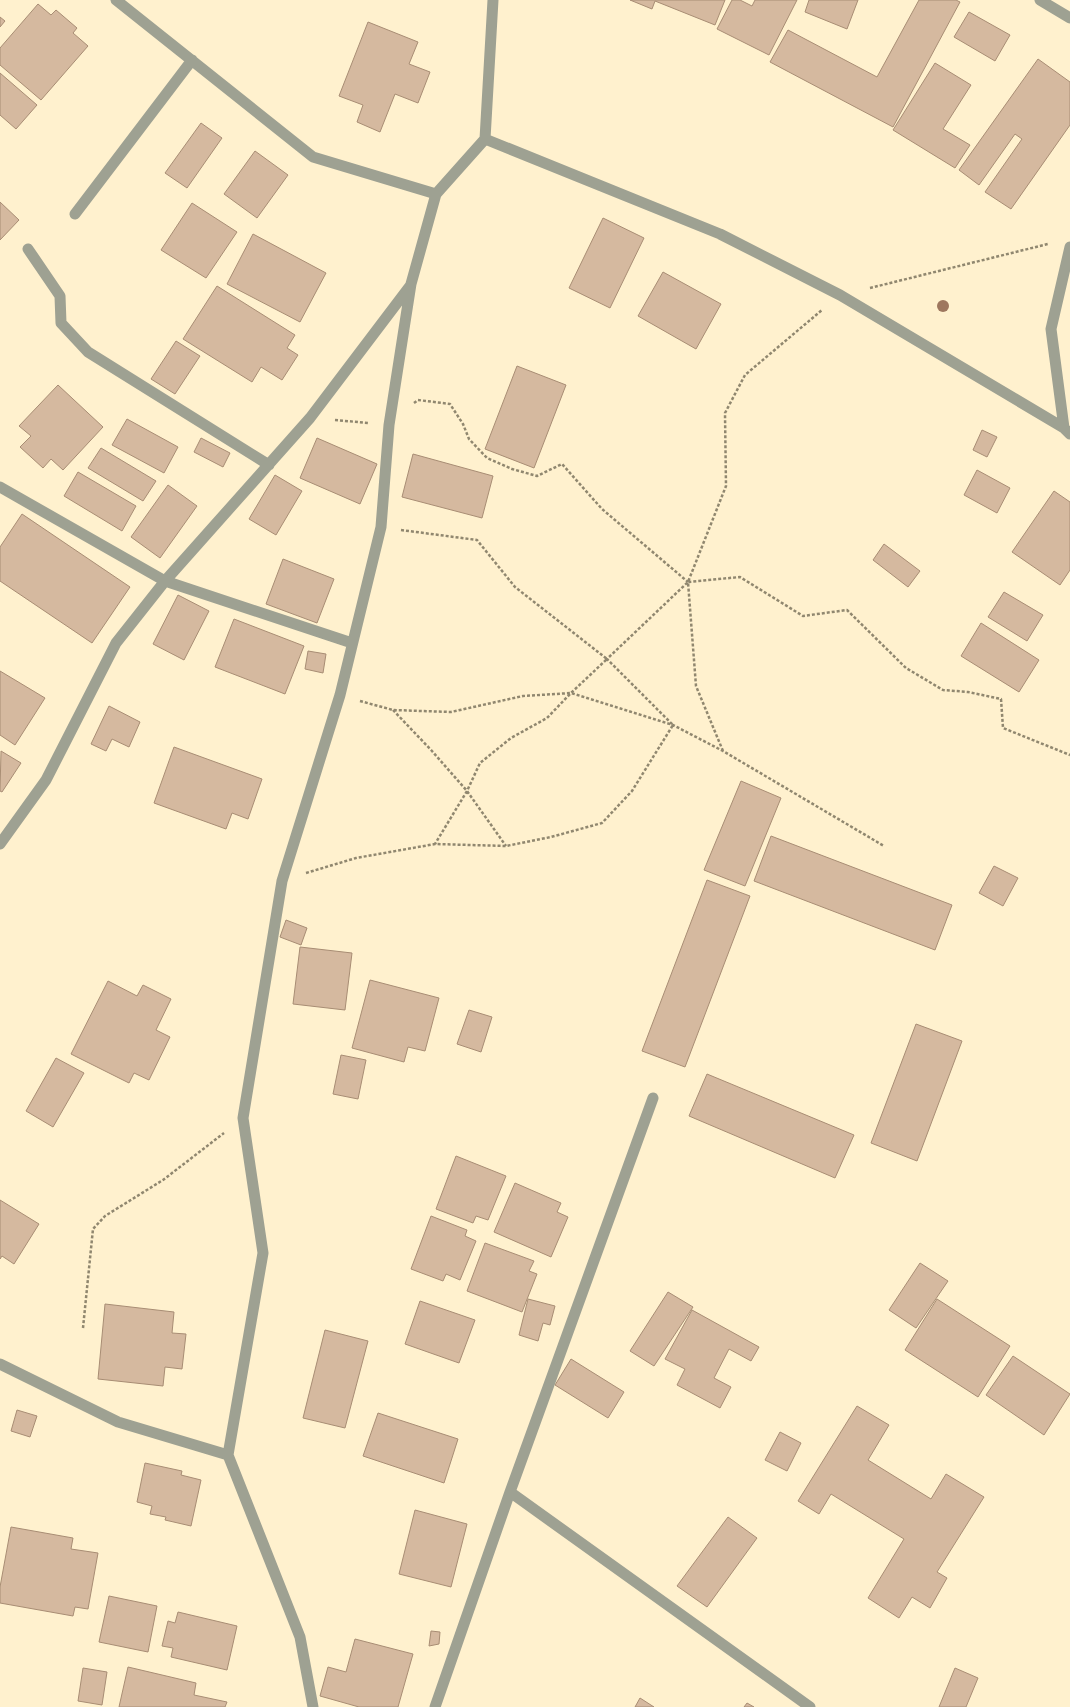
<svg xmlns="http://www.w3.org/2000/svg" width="1070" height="1707" font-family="'DM Sans',sans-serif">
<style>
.building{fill:#d5b99f;stroke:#a88d74}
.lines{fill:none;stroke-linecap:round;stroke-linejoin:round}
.path{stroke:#90876f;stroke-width:2.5;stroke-dasharray:3 2;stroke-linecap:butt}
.minor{stroke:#9ea192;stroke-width:11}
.tree{fill:#9e775e}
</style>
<rect width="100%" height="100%" fill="#fff1ce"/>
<path class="building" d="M630 0H725L715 25 655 1 652 9Z
M732 0H740L752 6 755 0H797L769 55 717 29Z
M809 0H858L847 29 805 12Z
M919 0H956L960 2 893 127 770 62 788 30 877 77Z
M38 4 51 15 56 10 77 28 73 33 88 46 41 100 0 65V48Z
M969 12 1010 35 995 61 954 37Z
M0 17 5 21 0 27Z
M368 22 418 42 409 64 430 72 418 103 395 94 380 132 357 122 363 105 339 96Z
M1038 59 1070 82V125L1011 209 985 192 1022 139 1015 134 979 185 959 170Z
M935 63 971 85 943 129 970 145 955 168 893 130Z
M0 73 37 105 16 129 0 115Z
M201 123 222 138 187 188 165 173Z
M255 151 288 175 257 218 224 194Z
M0 202 19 220 0 240Z
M192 203 237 232 206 278 161 250Z
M603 218 644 238 610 308 569 288Z
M253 234 326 273 300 322 227 284Z
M663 272 721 304 696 349 638 316Z
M217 286 295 335 287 348 298 355 282 380 261 367 252 382 183 339Z
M176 341 200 356 175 394 151 379Z
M517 366 566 385 534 468 485 449Z
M58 385 103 427 63 470 51 459 43 468 20 447 31 436 19 426Z
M127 419 178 447 164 473 112 445Z
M982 430 997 437 987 457 973 450Z
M201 438 230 453 223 467 194 452Z
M317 438 377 464 360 504 300 478Z
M101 448 156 481 143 501 88 468Z
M413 454 493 476 482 518 402 497Z
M977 470 1010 488 997 513 964 495Z
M78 472 136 506 122 531 64 496Z
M275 475 302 491 276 535 249 519Z
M168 485 197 506 160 558 131 537Z
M1054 491 1070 502V570L1060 585 1012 552Z
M22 514 130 587 92 643 0 581V547Z
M884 544 920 571 908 587 873 560Z
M283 559 334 579 317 623 266 604Z
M1004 592 1043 615 1027 641 988 617Z
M178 595 209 611 184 660 153 644Z
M234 619 304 646 285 694 215 667Z
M981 623 1039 660 1019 692 961 656Z
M308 651 326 654 323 673 305 669Z
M0 671 45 698 15 745 0 735Z
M109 706 140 722 129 747 112 739 106 751 91 744Z
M174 747 262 779 248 819 232 813 226 829 154 803Z
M1 751 21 763 2 792 0 791Z
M741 781 781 798 745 886 704 870Z
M771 836 952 905 935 950 754 881Z
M994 866 1018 878 1003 906 979 893Z
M707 880 750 896 685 1067 642 1051Z
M286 920 307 928 301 945 280 937Z
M300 947 352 953 345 1010 293 1004Z
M370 980 439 998 425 1051 408 1047 404 1062 352 1048Z
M108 981 137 996 143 985 171 999 156 1030 170 1037 149 1080 134 1073 129 1083 71 1054Z
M469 1010 492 1017 481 1052 457 1044Z
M916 1024 962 1041 917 1161 871 1143Z
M341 1055 366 1060 358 1099 333 1094Z
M56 1058 84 1073 53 1127 26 1111Z
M707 1074 854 1135 835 1178 689 1116Z
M456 1156 506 1176 488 1220 476 1216 473 1223 436 1209Z
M515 1183 561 1203 557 1212 568 1217 551 1257 494 1232Z
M0 1200 39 1224 14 1264 2 1256 0 1259Z
M431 1216 467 1230 465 1236 476 1241 460 1280 446 1274 443 1281 411 1269Z
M485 1243 534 1261 529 1271 537 1274 522 1312 467 1291Z
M920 1263 948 1281 916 1328 889 1310Z
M668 1292 693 1307 654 1366 630 1351Z
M528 1299 555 1306 550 1325 543 1323 538 1341 519 1335Z
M937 1299 1010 1346 978 1397 905 1350Z
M420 1301 475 1320 459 1363 405 1344Z
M105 1304 174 1312 172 1333 186 1334 182 1369 165 1367 163 1386 98 1379Z
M692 1310 759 1347 751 1361 729 1349 714 1378 731 1387 720 1408 677 1385 685 1369 665 1359Z
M325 1330 368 1341 345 1428 303 1418Z
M1013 1356 1070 1394 1044 1435 986 1395Z
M571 1359 624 1392 608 1418 555 1385Z
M857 1406 889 1425 868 1460 931 1499 946 1474 984 1497 937 1572 947 1578 930 1608 912 1597 899 1618 868 1598 904 1539 831 1494 819 1514 798 1501Z
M17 1410 37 1416 30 1437 11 1431Z
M378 1413 458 1439 444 1483 363 1456Z
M780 1432 801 1443 787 1471 765 1460Z
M145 1463 182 1471 181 1475 201 1480 191 1526 165 1520 166 1517 150 1514 152 1506 137 1502Z
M415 1510 467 1524 451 1587 399 1574Z
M728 1517 757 1538 707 1607 677 1586Z
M11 1527 73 1538 71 1549 98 1553 88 1609 75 1607 73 1616 0 1603V1587Z
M109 1596 157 1606 148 1652 99 1642Z
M178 1612 237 1626 227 1670 171 1657 173 1648 162 1646 168 1621 175 1623Z
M431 1631 440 1632 439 1644 429 1646Z
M355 1639 413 1654 398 1707H359L320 1696 328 1667 346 1672Z
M128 1667 196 1683 194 1695 227 1702 225 1707H119Z
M83 1668 107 1672 102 1705 78 1701Z
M955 1668 978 1678 966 1707H939Z
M640 1698 654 1707H635Z
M747 1703 754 1707H744Z"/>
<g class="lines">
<path class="path" d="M870 288 1048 244
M414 403 418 400 450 404 463 424 469 439 487 458 512 469 537 476 562 464 602 509 688 582
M335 420 368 423
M401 530 477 540 515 587 607 659 571 693 547 718 511 738 480 763 467 791 435 844
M360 701 393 710 451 712 523 696 571 693 673 725 723 751 884 846
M393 710 432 751 467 791 506 846
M723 751 696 686 688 582 740 577 803 616 847 610 906 668 943 690 968 692 1001 699 1003 728 1070 755
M306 873 356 858 435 844 506 846 551 837 602 823 632 791 673 725 607 659 688 582 726 486 725 413 745 375 822 310
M83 1328 93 1229 105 1216 163 1180 224 1133"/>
<path class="minor" d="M116 0 313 157 436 194
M1040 0 1070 18
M485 139 720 234 840 295 1064 428
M75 214 192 60
M1070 247 1051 329 1064 428 1070 434
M28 249 60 296 61 323 88 352 269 465
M0 487 165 581 310 418 410 286
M0 844 46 780 116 643 165 581 352 643
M0 1364 118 1422 228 1455
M510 1492 810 1707
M313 1707 300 1637 228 1455 263 1253 243 1118 282 881 340 695 381 527 389 425 411 284 436 194 485 139 493 0
M435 1707 510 1492 653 1098"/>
</g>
<circle class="tree" cx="943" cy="306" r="6"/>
</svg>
